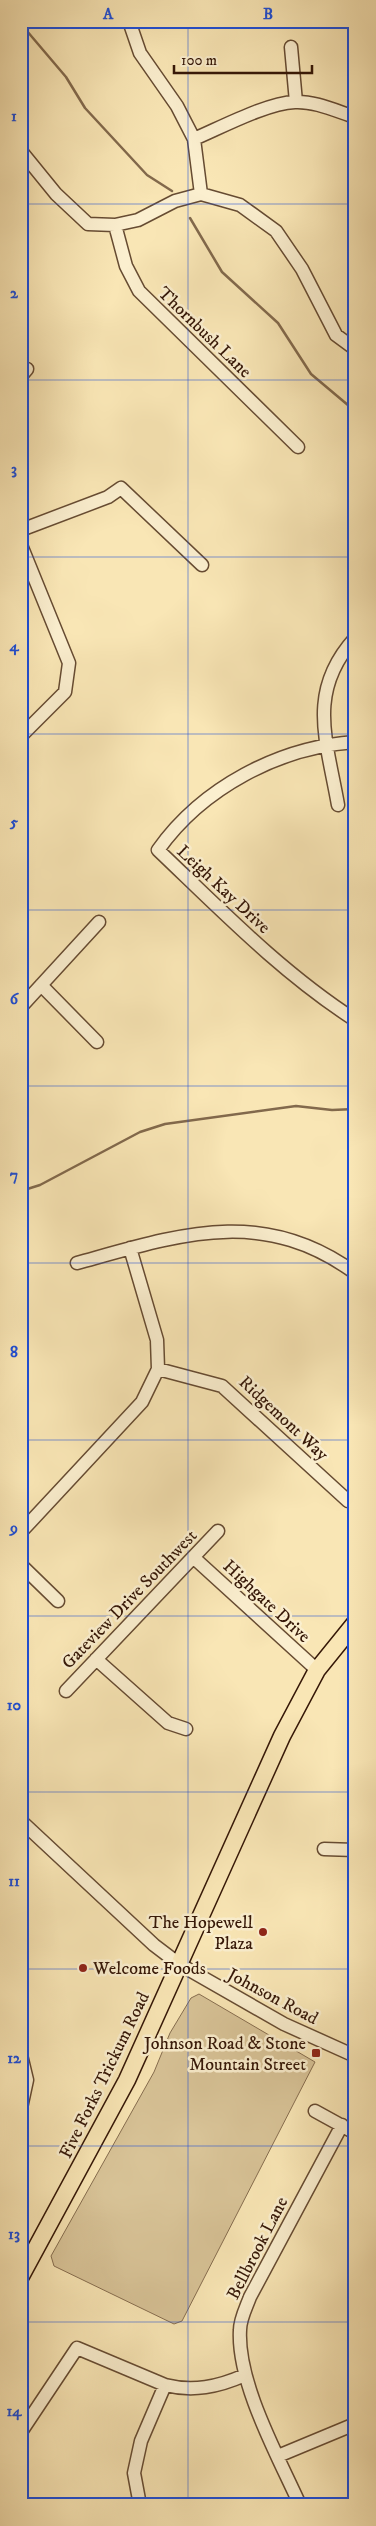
<svg xmlns="http://www.w3.org/2000/svg" width="376" height="2526" font-family="'IM FELL DW Pica',serif">
<style>
.green{fill:#d8c397;stroke:#866d4f}
.lines{fill:none;stroke-linecap:round;stroke-linejoin:round}
.stream{stroke:#82694c;stroke-width:2.5}
.minor-casing{stroke:#664b32;stroke-width:15}
.major-casing{stroke:#351707;stroke-width:19}
.minor{stroke:#fbefcf;stroke-width:12}
.major{stroke:#f9e6b5;stroke-width:16}
.grid{fill:none;stroke:#1d4ed8;stroke-width:1;stroke-opacity:0.55}
.poi-dot{fill:#8f2418;stroke:#fbefcf;stroke-width:2}
.labels{text-anchor:middle;stroke-width:5;stroke-linejoin:round;paint-order:stroke}
.street-label{font-size:18px;fill:#351707;stroke:#fbefcf}
.poi-label{font-size:18px;fill:#351707;stroke:#fbefcf;text-anchor:end}
.neatline{fill:none;stroke:#1d4ed8;stroke-width:2}
.grid-label{font-size:16px;text-anchor:middle;font-weight:bold;fill:#1d4ed8}
</style>
<rect width="100%" height="100%" fill="#f9e6b5"/>
<filter id="stains"><feTurbulence type="fractalNoise" baseFrequency=".004" numOctaves="4"/><feColorMatrix values="0 0 0 0 .2 0 0 0 0 .09 0 0 0 0 .02 0 0 0 .5 -.17"/></filter>
<radialGradient id="worn" r=".72"><stop offset=".6" stop-color="#630" stop-opacity="0"/><stop offset="1" stop-color="#630" stop-opacity=".3"/></radialGradient>
<path class="green" d="M199 1994 315 2062 182 2321 174 2324 54 2266 51 2256 154 2072 170 2033 191 1998Z"/>
<g class="lines">
<path class="stream" d="M21 24 66 77 85 108 147 175 172 191
M190 218 222 272 278 323 311 374 355 411
M21 1191 40 1185 140 1132 165 1124 296 1106 332 1110 355 1109"/>
<defs>
<path id="minor" d="M129 21 140 53 177 106 194 139 201 194
M291 47 296 102
M194 139C222 127 267 103 295 102 315 101 336 111 355 117
M21 151 56 194 88 224 115 225 138 220 175 201 201 194 240 205 276 231 302 269 336 335 355 349
M115 225 126 266 139 291 298 447
M21 376 27 369
M21 530 108 497 121 488 202 565
M21 545 69 663 65 692 21 736
M355 742C279 747 202 788 158 850 221 910 282 973 355 1020
M338 805C327 741 306 692 355 638
M41 985 97 1042
M21 1007 99 922
M77 1263C178 1235 262 1205 355 1273
M158 1369 222 1386 348 1501
M21 1532 142 1402 158 1369 157 1340 130 1248
M193 1557 317 1670
M21 1565 58 1601
M96 1659 168 1723 186 1729
M66 1691 218 1531
M21 1821 154 1945 179 1964 284 2024 355 2056
M324 1849 355 1850
M21 2055 27 2080 21 2108
M315 2111 355 2133
M21 2432 77 2348 165 2385C193 2392 218 2387 245 2375
M278 2456 355 2424
M140 2505 134 2473 141 2441 165 2385
M300 2505C278 2456 237 2383 240 2330 240 2319 246 2308 250 2297L342 2125"/>
<path id="major" d="M21 2276 127 2080 282 1736 317 1670 355 1623"/>
</defs>
<use href="#minor" class="minor-casing"/>
<use href="#major" class="major-casing"/>
<use href="#minor" class="minor"/>
<use href="#major" class="major"/>
</g>
<path class="grid" d="M188 21V2505M21 204H355M21 380H355M21 557H355M21 734H355M21 910H355M21 1086H355M21 1263H355M21 1440H355M21 1616H355M21 1792H355M21 1969H355M21 2146H355M21 2322H355"/>
<g class="poi-dot">
<circle cx="263" cy="1932" r="5"/>
<circle cx="83" cy="1968" r="5"/>
<rect x="311" y="2048" width="10" height="10" rx="2.5"/>
</g>
<g class="labels">
<g class="street-label">
<text transform="translate(205 332) rotate(44)" y="6">Thornbush Lane</text>
<text transform="translate(224 889) rotate(43)" y="6">Leigh Kay Drive</text>
<text transform="translate(284 1418) rotate(43)" y="6">Ridgemont Way</text>
<text transform="translate(129 1599) rotate(-46)" y="6">Gateview Drive Southwest</text>
<text transform="translate(267 1601) rotate(43)" y="6">Highgate Drive</text>
<text transform="translate(273 1996) rotate(28)" y="6">Johnson Road</text>
<text transform="translate(104 2075) rotate(-64)" y="6">Five Forks Trickum Road</text>
<text transform="translate(257 2248) rotate(-63)" y="6">Bellbrook Lane</text>
</g>
<g class="poi-label">
<text x="253" y="1928">The Hopewell<tspan x="253" dy="21">Plaza</tspan></text>
<text x="93" y="1974" text-anchor="start">Welcome Foods</text>
<text x="306" y="2049">Johnson Road &amp; Stone<tspan x="306" dy="21">Mountain Street</tspan></text>
</g>
</g>
<rect width="376" height="2526" fill="none" stroke="#f9e6b5" stroke-width="55"/>
<path d="M174 65v8h138v-8" fill="none" stroke="#351707" stroke-width="2.5"/>
<text x="181" y="65" font-size="15" fill="#351707" stroke="#fbefcf" stroke-width="4" paint-order="stroke">100 m</text>
<rect x="28" y="28" width="320" height="2470" class="neatline"/>
<g class="grid-label">
<text x="108" y="19">A</text>
<text x="268" y="19">B</text>
<text x="14" y="121">1</text>
<text x="14" y="298">2</text>
<text x="14" y="474">3</text>
<text x="14" y="651">4</text>
<text x="14" y="827">5</text>
<text x="14" y="1004">6</text>
<text x="14" y="1180">7</text>
<text x="14" y="1357">8</text>
<text x="14" y="1533">9</text>
<text x="14" y="1710">10</text>
<text x="14" y="1886">11</text>
<text x="14" y="2063">12</text>
<text x="14" y="2239">13</text>
<text x="14" y="2416">14</text>
</g>
<rect width="100%" height="100%" filter="url(#stains)"/>
<rect width="100%" height="100%" fill="url(#worn)"/>
</svg>
